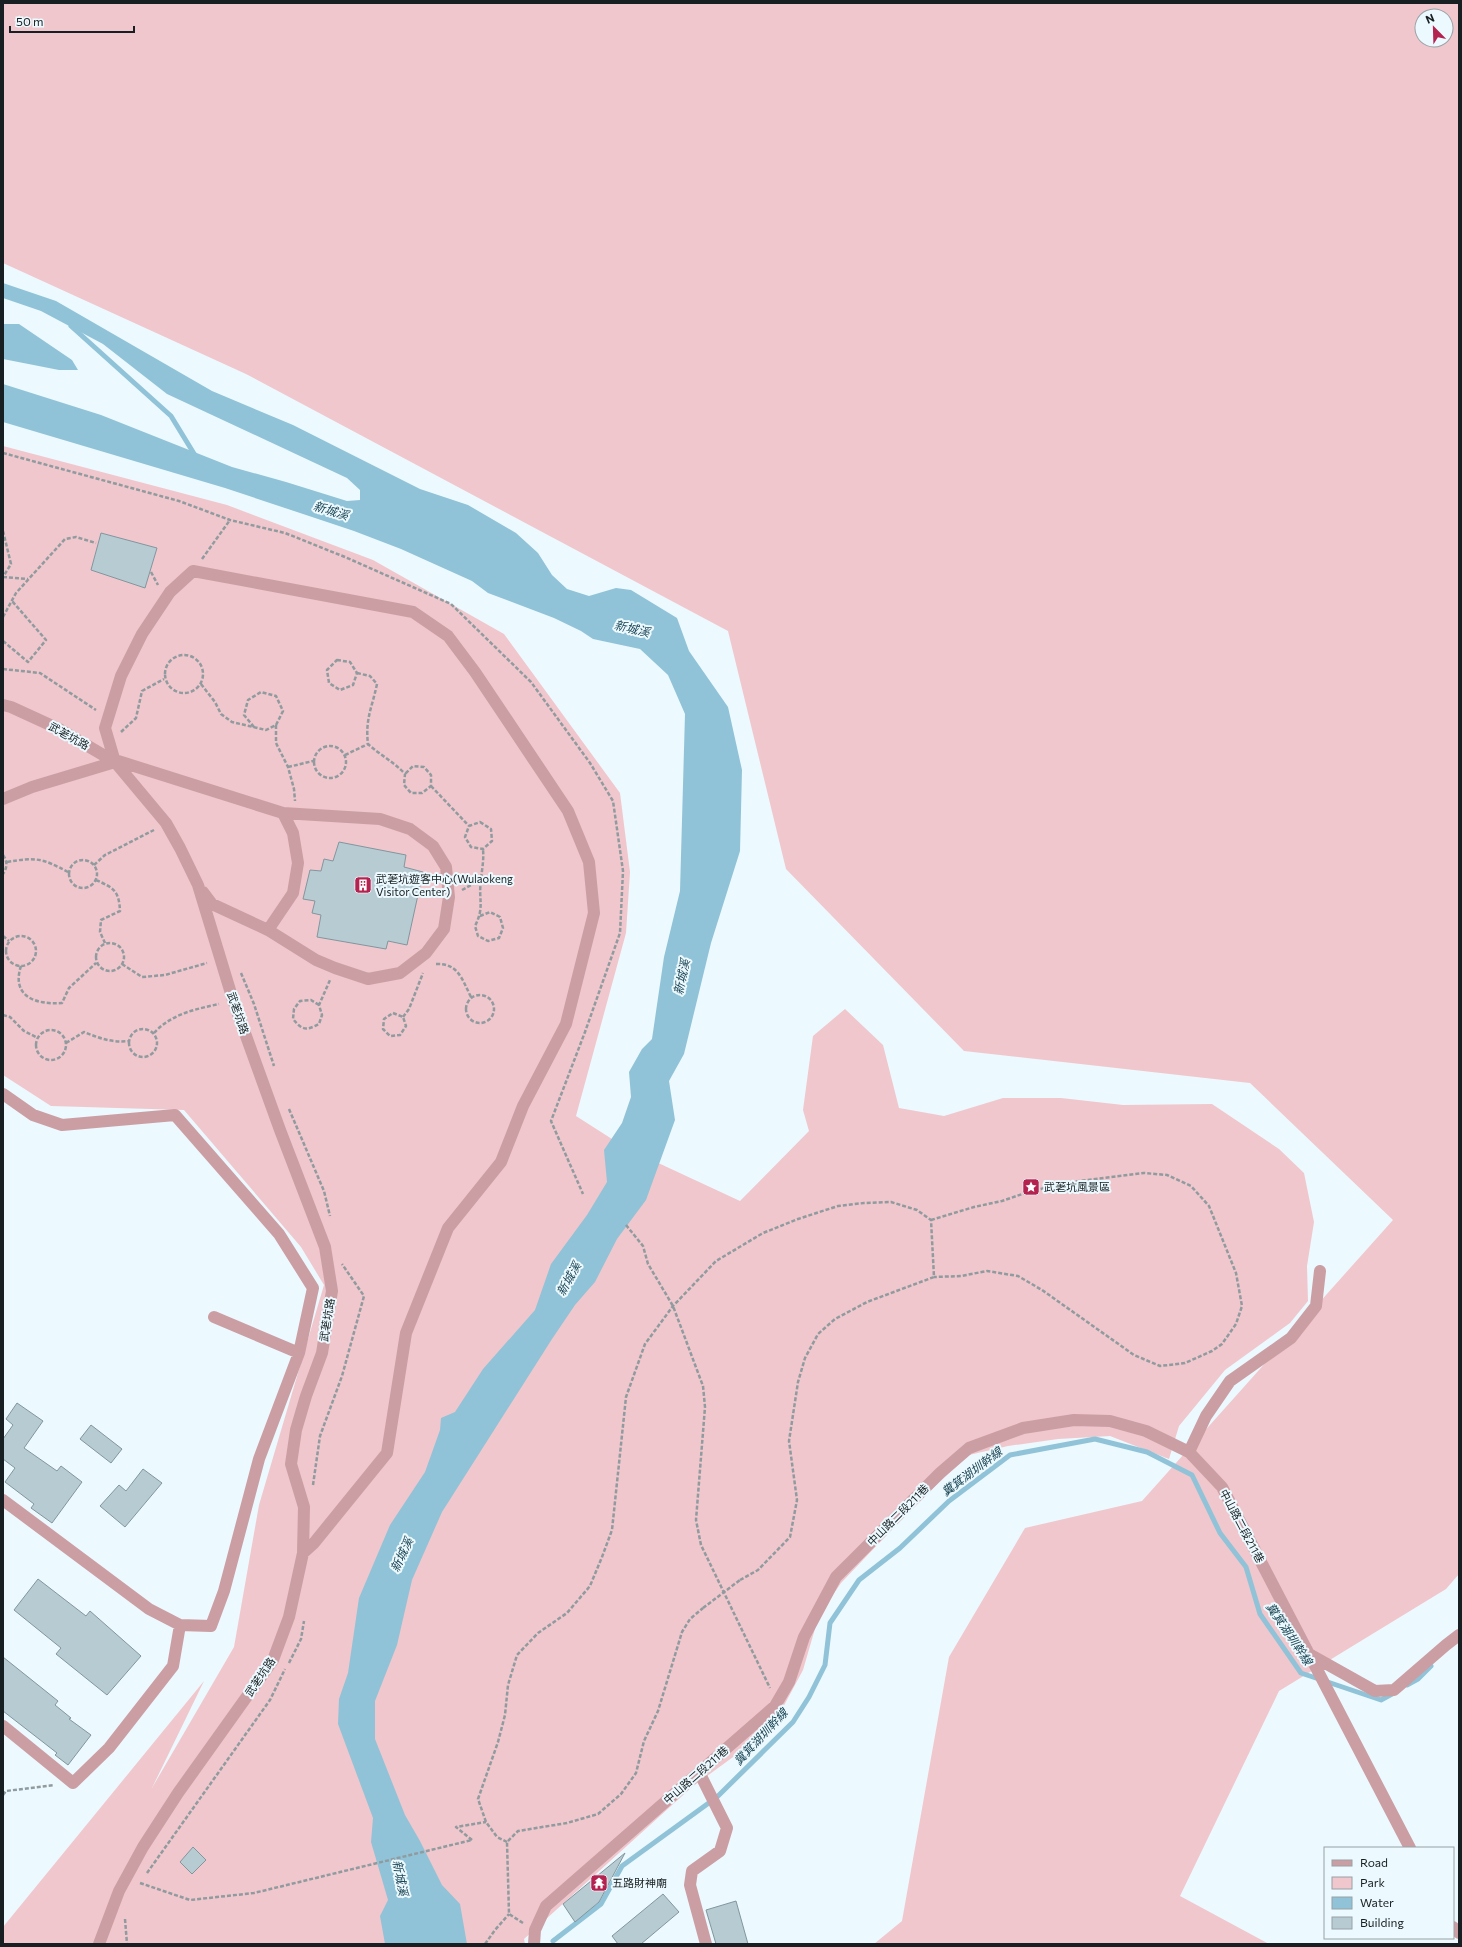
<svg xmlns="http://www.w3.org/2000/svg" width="1462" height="1947" font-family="Commissioner,'Noto Sans TC',sans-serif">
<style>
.green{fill:#f0c7cc;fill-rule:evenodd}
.water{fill:#90c3d7}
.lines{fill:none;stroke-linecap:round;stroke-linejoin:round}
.stream{stroke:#90c3d7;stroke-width:5}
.building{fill:#b7cbd3;stroke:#82969e}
.path{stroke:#909b9f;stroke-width:2.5;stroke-dasharray:4 2;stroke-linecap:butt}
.minor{stroke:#cb9ea4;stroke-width:12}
.path-bridge{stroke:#909b9f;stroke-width:2.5;stroke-dasharray:4 2;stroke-linecap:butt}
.labels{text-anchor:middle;stroke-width:4;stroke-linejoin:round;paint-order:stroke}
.street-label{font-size:11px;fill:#171f22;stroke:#ecf9fe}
.poi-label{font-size:11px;fill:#171f22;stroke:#ecf9fe;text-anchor:start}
.water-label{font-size:12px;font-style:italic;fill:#1a4554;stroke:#ecf9fe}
</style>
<rect width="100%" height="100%" fill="#ecf9fe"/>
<path class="green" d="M3 3H1459V1574L1446 1589 1279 1691 1180 1896 1269 1944H874L902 1921 949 1657 1025 1528 1142 1501 1393 1220 1250 1083 964 1051 786 869 728 631 246 374 3 263ZM1422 16H1446V40H1422Z
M3 446 227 505 373 560 504 634 620 793 630 872 626 933 576 1116 626 1148 740 1201 809 1131 803 1110 813 1036 845 1009 883 1045 899 1108 944 1116 1003 1098H1061L1123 1105 1212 1104 1279 1149 1304 1173 1314 1222 1307 1266 1308 1301 1290 1323 1225 1370 1179 1426 1169 1459 1110 1436 1058 1439 1008 1446 969 1455 922 1498 841 1583 819 1615 803 1670 781 1711 744 1749 692 1787 524 1939 525 1944H3V1927L204 1681 152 1788 234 1647 259 1505 324 1285 301 1247 184 1110 51 1106 3 1075Z"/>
<path class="water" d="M3 283 56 301 212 391 293 425 420 489 468 505 516 533 538 553 552 575 567 589 589 596 616 588 631 590 677 618 689 651 728 707 742 770 740 851 711 943 684 1054 669 1081 675 1120 646 1200 617 1239 595 1282 575 1305 552 1339 442 1512 412 1580 397 1645 375 1701V1739L405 1815 420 1841 442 1885 460 1904 467 1944H385L380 1916 388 1900 371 1842 373 1818 338 1724 339 1699 348 1673 359 1598 390 1525 425 1472 440 1430 441 1418 455 1412 483 1369 535 1310 551 1264 587 1215 607 1182 604 1150 622 1123 631 1097 629 1072 642 1049 652 1039 664 957 680 891 685 714 668 675 640 649 593 639 581 631 554 618 488 593 472 581 401 549 354 531 225 488 3 422V384L101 415 232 467 286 482 347 501 360 500V490L347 478 167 394 103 344 41 311 3 298Z
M3 324H19L72 360 78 370H59L3 359Z"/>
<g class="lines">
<path class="stream" d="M71 326 171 416 196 457
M1407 1685 1418 1679 1431 1666
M553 1941 601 1904 622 1866 717 1797 793 1722 809 1697 825 1665 830 1623 859 1580 900 1548 949 1501 1010 1455 1095 1439 1147 1452 1192 1475 1220 1533 1246 1567 1260 1614 1301 1673 1381 1700 1392 1694"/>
</g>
<path class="building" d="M101 533 157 548 145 588 91 570Z
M339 842 406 855 404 867 423 872 407 945 388 941 386 949 317 937 321 915 312 913 315 901 303 899 310 870 321 871 324 859 333 861Z
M17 1403 43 1421 24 1448 57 1471 61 1466 82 1482 52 1523 31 1508 34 1504 5 1482 15 1468 3 1459V1439L13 1425 6 1419Z
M91 1425 122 1449 111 1463 80 1439Z
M143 1469 162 1483 125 1527 100 1506 119 1485 126 1491Z
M38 1579 86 1616 90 1611 141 1656 107 1695 56 1654 61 1648 14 1610Z
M3 1657 58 1701 55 1705 71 1718 69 1719 91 1735 68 1765 55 1755 57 1753 3 1711Z
M193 1847 206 1860 192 1874 180 1862Z
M625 1853 599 1902 575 1922 563 1904Z
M663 1894 679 1912 641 1944H618L612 1936Z
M736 1901 748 1944H716L706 1910Z"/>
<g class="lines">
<path class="path" d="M3 453 179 501 230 520 285 533 345 557 451 604 531 682 590 763 613 801 623 871 620 933 585 1032 551 1121 583 1194
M3 531 11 564 3 577
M202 559 230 520
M151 572 158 585
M3 577 28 579
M3 617 16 593 65 539 76 537 96 543
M3 641 28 662 46 640 12 601
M165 674a19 19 0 1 1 38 0a19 19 0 1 1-38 0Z
M337 660 350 662 357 673 353 685 340 690 329 683 327 670Z
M3 669 40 673 96 710
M357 673 370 676 377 684C372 708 365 719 368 744 380 755 394 762 405 774L404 785 411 793H422L431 786V775L424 767 413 766 405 774
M201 684 215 702 221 714 232 722 266 730 276 725 283 711 276 696 261 692 248 700 244 715 254 727
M276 725V743L288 767 294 789 295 801
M121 732 136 718 142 691 164 679
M314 762a16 16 0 1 1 32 0a16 16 0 1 1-32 0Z
M345 755 368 744
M288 767 313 761
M431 786 469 826
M480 822 491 829 492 841 483 849 471 847 465 837 469 826Z
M3 855C8 862 7 868 3 874
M69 874a14 14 0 1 1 28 0a14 14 0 1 1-28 0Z
M7 862C36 857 42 858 68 872
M94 865 105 855 154 830
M96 880C114 888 119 891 120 911L101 920 100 932 105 943
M462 890 480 880
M480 916 490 912 500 917 503 928 499 938 488 941 478 936 475 926C485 906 478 900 481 880 482 868 484 861 483 849
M3 936 9 941
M6 951a15 15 0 1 1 30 0a15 15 0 1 1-30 0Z
M96 957a14 14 0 1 1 28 0a14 14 0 1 1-28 0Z
M122 964 142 977 165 975 207 963
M436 964C458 963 462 979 471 997
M21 966C11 996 35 1005 62 1003L69 988 96 963
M241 973 254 1004 274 1066
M466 1009a14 14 0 1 1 28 0a14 14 0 1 1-28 0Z
M319 1005 311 1000 300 1001 294 1009 293 1019C302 1030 306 1031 319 1024L322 1015 319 1005 330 980
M393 1013 403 1017 406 1026 400 1035 390 1036 383 1029 384 1019Z
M3 1015 10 1017 24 1031 38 1038
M403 1017 409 1009 423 973
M129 1043a14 14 0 1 1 28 0a14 14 0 1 1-28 0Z
M36 1045a15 15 0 1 1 30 0a15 15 0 1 1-30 0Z
M154 1033C171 1014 196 1009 219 1004
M66 1043 84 1032C99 1038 112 1043 129 1041
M289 1109 324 1191 330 1216
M931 1220 974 1207 1002 1201 1028 1192 1071 1182 1144 1173 1167 1175 1191 1186 1209 1206 1236 1273 1242 1306 1236 1324 1222 1344 1212 1351 1185 1363 1160 1366 1134 1355 1042 1290 1018 1276 987 1271 961 1276 934 1277
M626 1225 643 1246 648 1264 673 1306 703 1386 705 1407 696 1520 701 1545 770 1688
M313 1485 320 1436 342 1376 364 1296 342 1264
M740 1580 758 1570 790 1537 797 1500 789 1441 798 1382 805 1358 818 1334 835 1319 867 1302 934 1277 931 1220
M289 1663 301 1639 304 1621
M3 1795 6 1791 54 1785
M472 1840 456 1827 486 1822
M507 1842 497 1837 486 1822 478 1799 498 1742 505 1715 508 1685 517 1655 538 1633 567 1613 590 1586 602 1557 612 1530 626 1397 645 1344 673 1306 716 1261 763 1233 798 1219 838 1206 864 1203 891 1202 917 1210 931 1220
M147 1873 270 1700 285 1669
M140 1883 190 1900 254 1893 472 1840
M125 1919 127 1944
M523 1923 509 1914 507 1842 518 1831 567 1823 598 1814 621 1794 636 1773 644 1741 658 1711 682 1632 690 1619 703 1608
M485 1944 495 1930 509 1914"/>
<path class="minor" d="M3 705 11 707 59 729 115 762 166 823 180 848 198 885 233 1000 280 1130 325 1247 332 1291 322 1353 306 1396 296 1430 291 1464 304 1507 303 1553 289 1617 273 1660 178 1793 143 1847 119 1891 99 1944
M115 762V760L283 813 380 819 410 829 433 846 446 867 449 897 444 929 426 953 400 973 368 979 335 968 316 960 268 930 293 893 298 863 293 833 283 813
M3 799 32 787 115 762 105 728 121 676 142 634 170 592 193 571 413 612 448 636 475 672 568 811 589 862 594 913 566 1024 523 1106 501 1162 448 1228 406 1333 387 1453 314 1543 303 1553
M203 892 212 904 268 930
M3 1094 33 1115 62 1125 175 1115 279 1234 313 1288 299 1353 259 1459 224 1591 211 1626 180 1625 149 1609 3 1500
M214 1317 299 1353
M1189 1452 1206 1416 1230 1381 1291 1338 1316 1306 1320 1271
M1309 1654 1375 1691 1394 1690 1446 1645 1459 1635
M3 1726 73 1783 109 1748 173 1666 180 1625
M699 1772 727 1828 720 1851 692 1871 690 1885 706 1944
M1453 1927 1459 1933
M534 1944 535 1930 546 1906 775 1706 789 1682 804 1637 836 1577 940 1473 969 1448 1023 1428 1074 1420 1110 1421 1146 1431 1189 1452 1222 1487 1410 1848"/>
<path class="path-bridge" d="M703 1608 740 1580"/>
</g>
<defs>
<symbol id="building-square" viewBox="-11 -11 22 22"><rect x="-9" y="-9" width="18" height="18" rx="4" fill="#b4234f" stroke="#ecf9fe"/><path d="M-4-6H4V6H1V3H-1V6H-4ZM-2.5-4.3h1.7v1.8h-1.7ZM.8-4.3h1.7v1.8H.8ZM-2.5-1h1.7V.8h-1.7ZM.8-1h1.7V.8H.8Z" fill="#fff"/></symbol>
<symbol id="sight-square" viewBox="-11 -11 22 22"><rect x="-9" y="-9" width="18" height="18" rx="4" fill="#b4234f" stroke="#ecf9fe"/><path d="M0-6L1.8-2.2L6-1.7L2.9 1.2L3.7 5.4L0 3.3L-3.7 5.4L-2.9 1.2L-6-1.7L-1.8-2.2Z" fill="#fff"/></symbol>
<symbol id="temple-square" viewBox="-11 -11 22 22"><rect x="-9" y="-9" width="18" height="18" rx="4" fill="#b4234f" stroke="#ecf9fe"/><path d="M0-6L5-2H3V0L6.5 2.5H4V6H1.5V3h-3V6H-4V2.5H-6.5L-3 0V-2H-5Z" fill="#fff"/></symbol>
</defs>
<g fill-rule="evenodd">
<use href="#building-square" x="353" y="875" width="20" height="20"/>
<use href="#sight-square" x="1021" y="1177" width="20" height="20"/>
<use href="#temple-square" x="589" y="1873" width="20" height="20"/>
</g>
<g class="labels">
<g class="street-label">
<text transform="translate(69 736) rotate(29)" y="4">武荖坑路</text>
<text transform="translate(238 1013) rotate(71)" y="4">武荖坑路</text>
<text transform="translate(327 1320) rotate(-81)" y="4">武荖坑路</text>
<text transform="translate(898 1515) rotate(-45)" y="4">中山路二段211巷</text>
<text transform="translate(1242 1526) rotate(62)" y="4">中山路二段211巷</text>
<text transform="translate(260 1677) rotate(-56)" y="4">武荖坑路</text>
<text transform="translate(696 1775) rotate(-41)" y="4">中山路二段211巷</text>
</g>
<g class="poi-label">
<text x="376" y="883">武荖坑遊客中心(Wulaokeng<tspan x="376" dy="13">Visitor Center)</tspan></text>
<text x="1044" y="1191">武荖坑風景區</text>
<text x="612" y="1887">五路財神廟</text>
</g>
<g class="water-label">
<text transform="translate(331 511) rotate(17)" y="4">新城溪</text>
<text transform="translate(632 629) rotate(13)" y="4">新城溪</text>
<text transform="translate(682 977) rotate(-78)" y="4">新城溪</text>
<text transform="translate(569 1279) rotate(-61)" y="4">新城溪</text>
<text transform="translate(972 1472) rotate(-37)" y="4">糞箕湖圳幹線</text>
<text transform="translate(402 1555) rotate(-65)" y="4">新城溪</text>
<text transform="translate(1289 1634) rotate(56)" y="4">糞箕湖圳幹線</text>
<text transform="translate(761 1737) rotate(-47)" y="4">糞箕湖圳幹線</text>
<text transform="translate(400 1878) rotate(79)" y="4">新城溪</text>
</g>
</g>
<rect width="1462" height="1947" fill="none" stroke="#171f22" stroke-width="8"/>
<rect x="1324" y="1847" width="130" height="92" fill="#ecf9fe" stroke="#97a2a6"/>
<rect x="1332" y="1860" width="20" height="6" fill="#cb9ea4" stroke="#97a2a6"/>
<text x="1360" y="1867" font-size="12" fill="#171f22">Road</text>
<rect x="1332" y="1877" width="20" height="12" fill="#f0c7cc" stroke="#97a2a6"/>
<text x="1360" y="1887" font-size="12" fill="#171f22">Park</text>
<rect x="1332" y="1897" width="20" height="12" fill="#90c3d7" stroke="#97a2a6"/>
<text x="1360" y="1907" font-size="12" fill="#171f22">Water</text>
<rect x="1332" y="1917" width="20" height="12" fill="#b7cbd3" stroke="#97a2a6"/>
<text x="1360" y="1927" font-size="12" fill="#171f22">Building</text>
<g transform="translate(1434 28) rotate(337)"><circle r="19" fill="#ecf9fe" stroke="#97a2a6"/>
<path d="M0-3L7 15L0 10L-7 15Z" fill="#b4234f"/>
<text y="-6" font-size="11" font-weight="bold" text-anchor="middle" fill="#171f22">N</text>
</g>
<path d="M10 26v6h124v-6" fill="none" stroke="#171f22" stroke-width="2"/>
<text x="16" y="26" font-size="12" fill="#171f22" stroke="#ecf9fe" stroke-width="3" paint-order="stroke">50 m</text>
</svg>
